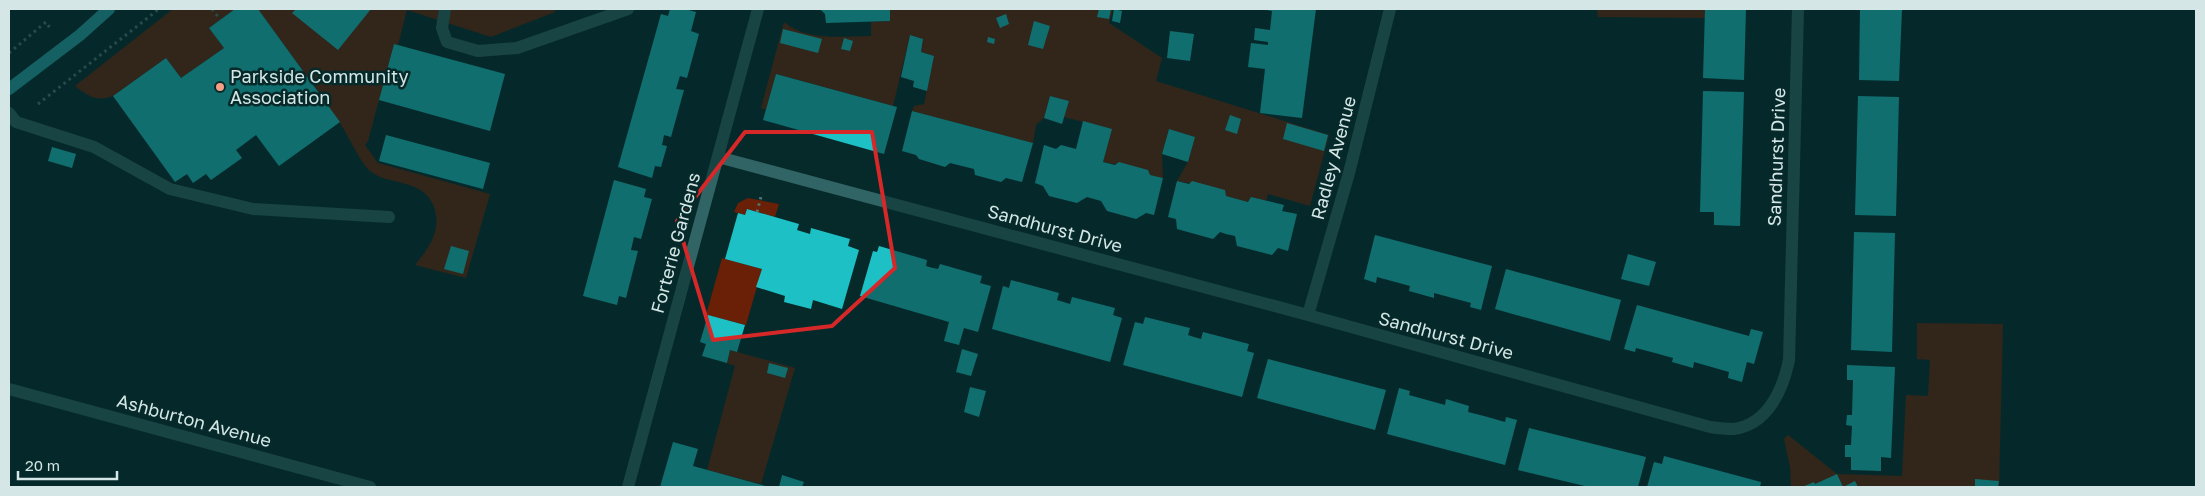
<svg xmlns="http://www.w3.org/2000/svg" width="2205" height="496" font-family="'Golos Text',sans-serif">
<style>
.green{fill:#692007}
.building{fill:#1dc0c4}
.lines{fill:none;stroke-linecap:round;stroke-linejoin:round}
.path{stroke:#567373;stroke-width:3;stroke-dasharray:2.5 4;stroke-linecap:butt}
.minor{stroke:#316465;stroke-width:12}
.major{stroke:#27a3a7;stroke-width:12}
.marked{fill:none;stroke:#d62828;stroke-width:4;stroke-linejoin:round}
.poi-dot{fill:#f39f85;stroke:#06292a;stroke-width:2}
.labels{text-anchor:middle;stroke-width:5;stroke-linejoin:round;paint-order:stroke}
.poi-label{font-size:18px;fill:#d4e6e6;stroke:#06292a;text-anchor:start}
.street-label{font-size:18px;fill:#d4e6e6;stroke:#06292a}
</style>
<rect width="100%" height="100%" fill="#06292a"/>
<path class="green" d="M173 9H235L209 28 224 48 181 78 166 58 113 96C97 102 88 96 75 86Z
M258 9H554L555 12 491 37 407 10 398 45 394 44 368 141 365 145 378 163 490 194 466 278 415 265C429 248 442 230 434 207 424 178 388 186 370 171 360 162 348 135 340 123 314 84 285 47 258 9Z
M890 9H1113L1109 23 1162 58 1156 81 1329 135 1310 206 1268 194 1266 201 1251 197 1248 202 1226 196 1224 190 1177 181 1188 162 1195 137 1169 129 1162 154 1163 178 1150 175 1148 170 1103 162 1111 129 1064 117 1069 101 1050 96 1044 118 1036 125 1033 143 912 111 914 106 924 104 934 56 921 52 923 39 910 35 893 106 776 74 766 110 761 108 784 22C808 42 842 36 871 36V22L890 21Z
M1597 9H1705V18L1598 17Z
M748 198 779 204 775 217 747 209 745 215 734 212 738 203Z
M722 258 762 269 746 325 706 315Z
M1917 323 2003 324 1999 487H1791L1790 467 1784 439 1788 435 1837 474 1902 476 1906 395 1928 396 1930 360 1917 359Z
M730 350 795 368 761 484 707 470 735 366 727 363Z"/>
<path class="building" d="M235 9H258L340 122 279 166 256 135 236 150 242 158 211 180 206 174 193 183 187 174 175 182 113 96 166 58 181 78 224 48 209 28Z
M296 9H371L338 50 292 13Z
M670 9H685L696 12 691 31 699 34 687 78 680 76 676 89 684 90 671 137 664 135 662 145 667 146 661 167 655 166 652 178 618 167 661 14 668 16Z
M820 9H890V21L826 23 825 14Z
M1099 9H1111L1109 19 1097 17Z
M1114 9 1122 11 1120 23 1112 21Z
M1261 9H1316L1302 118 1260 113 1265 69 1248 67 1251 43 1268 45V42L1254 40 1255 28 1270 30 1272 11Z
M1705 9H1746L1744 80 1703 78Z
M1860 9H1902L1899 81 1859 80Z
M1006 14 1009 24 1000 28 996 18Z
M1034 21 1050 26 1043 49 1028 45Z
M783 29 822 39 818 53 780 43Z
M1170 31 1194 34 1190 61 1167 58Z
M910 35 923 39 921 52 934 56 927 91 913 87 914 81 901 77Z
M988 37 995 39 994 44 987 42Z
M844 38 853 41 850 51 841 49Z
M394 44 505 74 490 131 379 100Z
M776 74 897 107 884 154 763 120Z
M1703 91 1744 92 1740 226 1714 225V212H1700Z
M1050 96 1069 101 1062 124 1044 118Z
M1858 96 1899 97 1896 216 1855 215Z
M912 111 1033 143 1022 182 1006 178 1001 182 975 175 974 169 950 163 945 167 919 159 916 155 902 151Z
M1230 115 1241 119 1237 134 1225 130Z
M1083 121 1112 129 1103 162 1115 165 1119 162 1148 170 1150 175 1163 178 1154 215 1146 213 1136 219 1107 211 1101 201 1087 197 1077 203 1049 196 1043 186 1035 183 1044 145 1056 149 1061 145 1076 149Z
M1287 123 1328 135 1324 151 1283 139Z
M1169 129 1195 137 1188 162 1162 154Z
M386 135 490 163 483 189 379 161Z
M52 147 76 154 72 168 48 161Z
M614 180 646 189 644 197 652 199 641 239 634 237 631 250 638 251 626 298 619 296 617 305 583 296Z
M1177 181 1189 184 1192 181 1225 190 1226 196 1248 202 1251 197 1284 205 1282 211 1297 214 1288 251 1278 248 1272 255 1237 246 1235 236 1226 234 1220 232 1213 239 1177 229 1176 219 1168 217Z
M747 209 799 224 797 230 810 234 811 228 850 239 848 246 859 250 842 309 813 300 811 309 784 302 785 296 756 287 762 269 725 259 738 213 745 215Z
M1854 232 1895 233 1892 352 1851 350Z
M1375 235 1492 266 1481 310 1470 307 1471 303 1434 293V298L1409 291 1410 286 1377 277 1376 283 1364 279Z
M451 246 469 251 463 274 444 269Z
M879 246 927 260 926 266 933 268 938 269 940 264 982 276 980 283 991 286 978 332 964 328 959 345 944 341 949 322 860 296 873 251 877 252Z
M1628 254 1656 262 1649 286 1621 279Z
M1506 269 1621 300 1610 341 1495 309Z
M1011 280 1059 293 1057 300 1070 304 1072 297 1115 308 1113 315 1122 318 1110 362 992 329 1003 286 1009 288Z
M1637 305 1749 336 1751 329 1763 332 1754 364 1747 362 1742 382 1728 378 1729 372 1694 362 1693 368 1672 362 1673 358 1655 353 1636 348 1635 352 1624 349Z
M708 315 745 325 737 352 730 350 727 363 702 356 706 344 700 342Z
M1145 317 1190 328 1188 335 1194 337 1201 339 1203 332 1249 344 1247 351 1254 353 1242 397 1123 365 1135 322 1143 324Z
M962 349 978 354 971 376 956 372Z
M1268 359 1386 390 1375 430 1257 398Z
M769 363 788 368 785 378 767 373Z
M1847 365 1895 367 1891 458 1881 457V471L1851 470V457H1845V445H1851L1852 426 1846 425 1847 415H1852L1853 380H1847Z
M970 387 986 391 979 417 964 412Z
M1399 388 1410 391 1409 395 1445 405 1446 399 1469 406 1468 412 1484 416 1505 422 1506 417 1517 420 1505 465 1387 434Z
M1529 428 1646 457 1638 487H1589L1518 470Z
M673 442 698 449 693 466 769 487H660Z
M1664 456 1761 482 1760 487H1647L1654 462 1662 464Z
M1837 474 1843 487 1855 481 1858 487H1802L1814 482 1815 484Z
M782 475 804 482 802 487H779Z
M1975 479 1999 481 1998 487H1975Z"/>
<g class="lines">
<path class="path" d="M212 9 220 19
M9 53 46 22 50 28
M38 104 159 9
M757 212 762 193"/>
<path class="minor" d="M445 9 442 28 447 42 478 51 517 48 628 9
M9 113 16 122 94 147 170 189 253 209 389 217
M718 157 1308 315 1710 427C1717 428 1726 429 1733 429 1768 425 1783 389 1789 360L1798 9
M1308 315 1349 173 1390 9
M9 389 370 487
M628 487 758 9"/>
<path class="major" d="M9 89 80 35 109 9"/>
</g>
<path d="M0 0H2205V496H0ZM745 132H872L895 268 832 326 713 340 677 221Z" fill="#06292a" fill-opacity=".55" fill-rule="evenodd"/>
<path class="marked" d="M745 132H872L895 268 832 326 713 340 677 221Z"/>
<circle class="poi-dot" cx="220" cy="87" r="5"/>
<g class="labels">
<g class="poi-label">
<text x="230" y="83">Parkside Community<tspan x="230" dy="21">Association</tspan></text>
</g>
<g class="street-label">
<text transform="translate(1777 157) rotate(-88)" y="6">Sandhurst Drive</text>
<text transform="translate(1334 158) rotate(-75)" y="6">Radley Avenue</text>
<text transform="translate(1055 229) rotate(15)" y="6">Sandhurst Drive</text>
<text transform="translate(676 243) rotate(-75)" y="6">Forterie Gardens</text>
<text transform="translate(1446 336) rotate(15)" y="6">Sandhurst Drive</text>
<text transform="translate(194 421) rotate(15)" y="6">Ashburton Avenue</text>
</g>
</g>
<rect width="2205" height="496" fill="none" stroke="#d4e6e6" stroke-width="20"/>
<path d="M18 471v8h99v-8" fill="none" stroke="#d4e6e6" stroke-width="2.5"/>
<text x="25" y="471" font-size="15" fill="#d4e6e6" stroke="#06292a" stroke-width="4" paint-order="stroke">20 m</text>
</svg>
